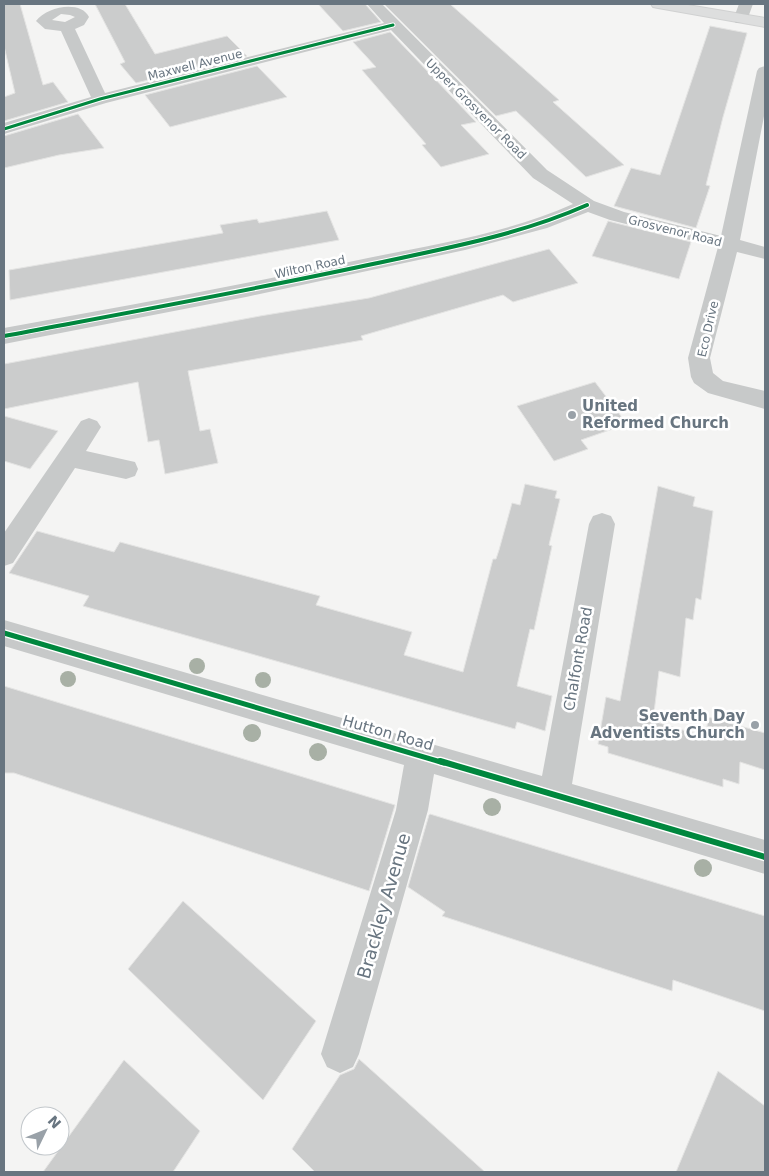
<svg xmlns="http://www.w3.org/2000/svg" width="769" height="1176" font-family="'DejaVu Sans',sans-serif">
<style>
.building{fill:#cbcccc;stroke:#e4e4e3}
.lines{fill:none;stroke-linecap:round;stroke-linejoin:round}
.major-casing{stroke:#d0d1d1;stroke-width:2}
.minor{fill:#c7c9c9;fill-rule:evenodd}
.major{fill:#dddede;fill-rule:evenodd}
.cycleway-far3-casing{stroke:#fff;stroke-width:5}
.cycleway-far2-casing{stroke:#fff;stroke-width:6}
.cycleway-far1-casing{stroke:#fff;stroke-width:8}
.cycleway-casing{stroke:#fff;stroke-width:9}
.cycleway-far3{stroke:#00873e;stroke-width:3}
.cycleway-far2{stroke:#00873e;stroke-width:4}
.cycleway-far1{stroke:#00873e;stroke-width:5}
.cycleway{stroke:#00873e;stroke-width:6}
.tree{fill:#a8b0a5}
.poi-dot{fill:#99a1a8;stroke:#fff;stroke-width:2}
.labels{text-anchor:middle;stroke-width:5;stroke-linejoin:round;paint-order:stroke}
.far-street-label{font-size:12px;fill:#687580;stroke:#fff}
.poi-label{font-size:15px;font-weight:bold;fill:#687580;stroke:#fff;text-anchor:start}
.street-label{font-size:15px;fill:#687580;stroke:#fff}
.near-street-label{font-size:18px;fill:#687580;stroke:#fff}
</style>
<rect width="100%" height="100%" fill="#f4f4f3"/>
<path class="building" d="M4 4H20L43 85 53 82 68 102 4 121V97L15 93 4 46Z
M95 4H125L155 54 227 36 247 56 136 83 120 64 125 62Z
M318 4H365L381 22 343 31Z
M384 4H450L559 100 553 102 624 165 586 177 516 111 496 116Z
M710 26 747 33 723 117 706 185 710 186 696 228 614 206 631 168 660 175Z
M390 32 476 122 461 125 489 154 441 167 422 145 426 144 362 70 376 67 353 42Z
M257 66 287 97 170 127 145 95Z
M78 114 104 148 59 155 4 168V136Z
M327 211 339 240 10 300 9 270 223 233 220 225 257 219 259 223Z
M608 221 691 242 679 279 592 256Z
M549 249 578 283 513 302 503 295 361 336 363 340 188 371 200 431 210 429 218 463 165 474 159 440 148 442 138 382 4 409V364L260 316 369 298Z
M595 382 627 424 581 440 588 449 554 461 517 406Z
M4 416 58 431 30 469 4 461Z
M525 484 557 491 555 498 560 499 549 545 552 546 534 630 530 629 517 686 552 696 545 731 517 722 515 729 83 606 89 596 9 573 37 531 114 552 120 542 320 596 316 605 412 632 404 655 463 672 493 559H496L499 550 512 503 520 505Z
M658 486 695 497 693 506 713 511 701 600 696 598 693 620 686 618 680 677 659 671 653 721 706 737 708 717 765 733V770L740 762 739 784 723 779V787L608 753V747L598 744 606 697 620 701Z
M4 686 395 805 369 891 14 773H4Z
M430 814 765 916V1011L673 980 672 991 442 916 445 912 408 887 429 815Z
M183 901 316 1021 263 1100 128 969Z
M359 1059 485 1172H315L292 1149 340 1075 354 1069Z
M124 1060 200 1131 173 1172H43Z
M718 1071 765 1106V1172H676Z"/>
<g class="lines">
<defs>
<path id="major" d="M651 4H682L765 18V27L658 8 653 7Z"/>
</defs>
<use href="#major" class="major-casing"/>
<path class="minor" d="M367 4H382L547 170 594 201 624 212 721 236 757 71 759 68 765 66V111L740 240 765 247V259L737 252 710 358 713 373 723 381 765 391V409L708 393 694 383 691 377 688 358 718 247 610 220 588 212 547 228 465 250 246 297 4 344V328C126 306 247 284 368 258 437 244 508 233 573 204L533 178 391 30 106 103 4 134V123L91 97 61 31 45 29 36 21C47 6 81 0 89 17L84 25 75 29 105 93 384 23ZM61 14 70 15 75 17 65 22 52 20Z
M739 4H753L746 23H736L733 20Z
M89 418 97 421 101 427 86 451 135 462 138 469 135 476 126 479 75 468 13 563 4 566V533L81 421Z
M602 513 611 516 615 524 572 784 765 840V874L434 774 428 810 359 1054 353 1067 340 1073 327 1067 321 1054 396 810 404 765 4 646V620L542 776 589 524 593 516Z"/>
<use href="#major" class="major"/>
<defs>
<path id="cycleway-far3" d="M4 129 100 99 393 25"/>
<path id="cycleway-far2" d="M4 336C126 313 247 291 368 265 442 249 517 236 587 205"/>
<path id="cycleway-far1" d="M4 633 444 763"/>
<path id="cycleway" d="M440 761 765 857"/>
</defs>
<use href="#cycleway-far3" class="cycleway-far3-casing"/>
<use href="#cycleway-far2" class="cycleway-far2-casing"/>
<use href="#cycleway-far1" class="cycleway-far1-casing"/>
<use href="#cycleway" class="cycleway-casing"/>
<use href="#cycleway-far3" class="cycleway-far3"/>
<use href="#cycleway-far2" class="cycleway-far2"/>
<use href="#cycleway-far1" class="cycleway-far1"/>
<use href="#cycleway" class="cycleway"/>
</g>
<g class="tree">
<circle cx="197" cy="666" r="8"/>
<circle cx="68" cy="679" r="8"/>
<circle cx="263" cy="680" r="8"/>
<circle cx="252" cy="733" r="9"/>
<circle cx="318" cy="752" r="9"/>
<circle cx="492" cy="807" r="9"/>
<circle cx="703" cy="868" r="9"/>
</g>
<g class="poi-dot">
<circle cx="572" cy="415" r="5"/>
<circle cx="755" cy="725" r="5"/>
</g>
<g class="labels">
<g class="far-street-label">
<text transform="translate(195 65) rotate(-14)" y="4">Maxwell Avenue</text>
<text transform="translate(476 109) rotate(45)" y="4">Upper Grosvenor Road</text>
<text transform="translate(675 231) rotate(14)" y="4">Grosvenor Road</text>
<text transform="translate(310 267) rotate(-12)" y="4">Wilton Road</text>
<text transform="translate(708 329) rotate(-77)" y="4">Eco Drive</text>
</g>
<g class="poi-label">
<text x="582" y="411">United<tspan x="582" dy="17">Reformed Church</tspan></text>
<text x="745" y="721" text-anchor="end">Seventh Day<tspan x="745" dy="17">Adventists Church</tspan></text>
</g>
<g class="street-label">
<text transform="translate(578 659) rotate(-80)" y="5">Chalfont Road</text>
<text transform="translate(388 733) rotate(16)" y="5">Hutton Road</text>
</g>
<g class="near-street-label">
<text transform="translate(384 906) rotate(-74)" y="6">Brackley Avenue</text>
</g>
</g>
<rect width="769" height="1176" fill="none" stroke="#687580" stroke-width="10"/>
<g transform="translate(45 1131) rotate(47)"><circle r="24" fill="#ffffff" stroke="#c3c8cc"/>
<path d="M0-4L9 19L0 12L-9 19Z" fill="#99a1a8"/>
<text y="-8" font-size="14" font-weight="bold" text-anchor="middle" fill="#687580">N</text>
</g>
</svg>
